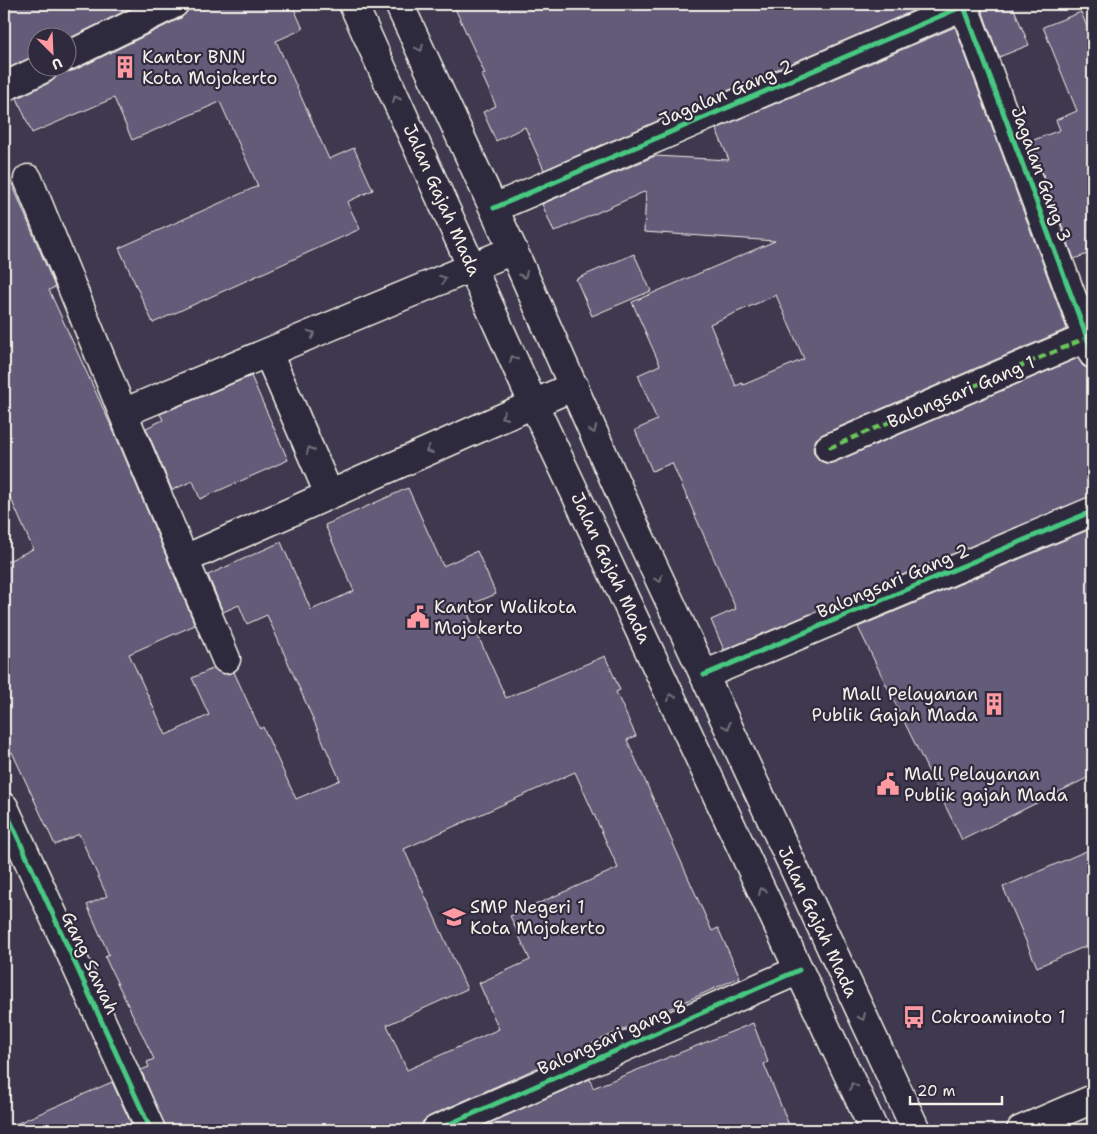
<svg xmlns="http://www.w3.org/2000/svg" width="1097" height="1134" font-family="'Shantell Sans',sans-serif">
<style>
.building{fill:#645b79;stroke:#f4f1e8;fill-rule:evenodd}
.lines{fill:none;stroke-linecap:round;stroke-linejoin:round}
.minor-casing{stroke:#f4f1e8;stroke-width:31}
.major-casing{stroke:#f4f1e8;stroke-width:31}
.minor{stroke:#2f2a3d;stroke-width:28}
.major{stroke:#2f2a3d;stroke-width:28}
.quiet{stroke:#6ac65a;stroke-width:4;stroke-dasharray:8 4;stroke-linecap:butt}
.cycleway-casing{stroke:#2f2a3d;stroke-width:8}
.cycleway{stroke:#46c982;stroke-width:5}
.oneway{stroke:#747079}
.labels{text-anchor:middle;stroke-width:4.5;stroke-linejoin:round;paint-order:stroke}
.poi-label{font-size:18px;fill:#f4f1e8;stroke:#2f2a3d;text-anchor:start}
.street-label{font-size:18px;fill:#f4f1e8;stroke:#2f2a3d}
</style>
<rect width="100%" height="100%" fill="#3f394f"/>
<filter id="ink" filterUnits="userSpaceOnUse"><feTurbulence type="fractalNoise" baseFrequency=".02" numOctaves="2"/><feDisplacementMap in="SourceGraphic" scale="10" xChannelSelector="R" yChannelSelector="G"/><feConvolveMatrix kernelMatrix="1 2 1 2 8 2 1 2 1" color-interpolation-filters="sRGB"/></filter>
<g filter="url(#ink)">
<path class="building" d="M4 4H139L68 39 38 38V54L4 70Z
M189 4H292L303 29 276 41 329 159 354 148 373 190 347 202 360 229 153 323 119 248 258 186 220 102 132 140 114 98 32 133 17 98 51 82 57 76 60 69 67 72 75 70 181 18 187 12Z
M453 4H929L544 170 525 127 496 141 483 112 496 106 482 75 485 74Z
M983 4H1012L1029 45 999 57 982 10Z
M1081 12 1093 41V252L1074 259 1031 141 1060 130 1056 120 1077 111 1043 27Z
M955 27 1067 329 823 434 816 439 813 447 814 454 820 461 828 464 835 462 1078 358 1083 366 1089 369 1093 380V496L724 650 711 620 736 609 672 463 652 471 635 430 657 420 638 375 660 365 632 302 775 241 644 232 646 191 554 232 542 204 655 156 729 160 716 129ZM776 295 804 359 743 385 742 383 736 386 710 324Z
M4 164 55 287 49 290 118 441 195 625 129 654 166 735 209 715 192 678 214 668 224 674 234 672 260 729 263 727 296 799 340 780 267 615 247 624 239 605 223 612 208 575 281 542 311 610 354 591 325 525 408 488 443 566 477 551 496 594 465 607 506 698 605 656 620 690 616 692 636 736 627 740 712 931 718 928 740 977 430 1116 423 1121 421 1130H166L141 1070 149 1067 147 1062 154 1059 111 970 105 957 109 955 87 905 107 896 79 834 55 845 12 752 4 755V563L33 549 4 483ZM575 772 618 868 510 916 530 960 479 983 499 1029 407 1070 387 1025 467 989 404 849Z
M634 254 651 291 592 316 576 279Z
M251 376 288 460 200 499 193 481 172 490 146 428 163 420 160 414Z
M1093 528V775L962 840 858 627Z
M1093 848V943L1037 967 1003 887Z
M753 1023 768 1062 764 1064 791 1130H474L590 1079 593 1088Z
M112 1082 134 1130H4V1129Z"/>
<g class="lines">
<defs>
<path id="minor" d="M963 4 1093 354
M68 56 174 4
M4 87 44 68
M28 179 123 413 226 659
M494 208 968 4
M268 353 329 494
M123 413 513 250
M829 448 1093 335
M185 559 574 386
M704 675 1093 511
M4 807 151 1130
M436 1130 799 970
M1021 1130 1093 1099"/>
<path id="major" d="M353 4 533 403 874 1130
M399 4 513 250 637 531 916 1130"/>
</defs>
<use href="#minor" class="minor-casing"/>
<use href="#major" class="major-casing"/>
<use href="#minor" class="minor"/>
<use href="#major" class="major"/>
<path class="quiet" d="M829 448 1091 336"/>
<defs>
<path id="cycleway" d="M963 4 1093 354
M494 208 968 4
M704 675 1093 511
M4 807 151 1130
M436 1130 799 970"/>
</defs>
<use href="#cycleway" class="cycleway-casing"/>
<use href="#cycleway" class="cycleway"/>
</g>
<defs><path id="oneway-chevron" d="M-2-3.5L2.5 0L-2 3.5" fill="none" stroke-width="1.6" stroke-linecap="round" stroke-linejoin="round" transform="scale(1.25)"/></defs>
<g class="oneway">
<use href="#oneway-chevron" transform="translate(420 48) rotate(65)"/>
<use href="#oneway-chevron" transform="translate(396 99) rotate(-114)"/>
<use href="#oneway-chevron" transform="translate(524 275) rotate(66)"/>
<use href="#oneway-chevron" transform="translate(443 279) rotate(-21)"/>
<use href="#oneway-chevron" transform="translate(312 334) rotate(-23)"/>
<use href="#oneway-chevron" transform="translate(513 359) rotate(-114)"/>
<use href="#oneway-chevron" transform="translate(504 416) rotate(156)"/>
<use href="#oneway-chevron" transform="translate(593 430) rotate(67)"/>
<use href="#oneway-chevron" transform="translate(310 450) rotate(-114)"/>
<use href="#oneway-chevron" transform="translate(429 450) rotate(156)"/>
<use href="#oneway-chevron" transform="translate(659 579) rotate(65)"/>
<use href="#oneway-chevron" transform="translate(671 697) rotate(-115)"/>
<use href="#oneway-chevron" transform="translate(727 726) rotate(65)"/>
<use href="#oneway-chevron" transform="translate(762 891) rotate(-115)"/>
<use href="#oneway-chevron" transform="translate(862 1017) rotate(65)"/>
<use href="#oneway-chevron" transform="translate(853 1086) rotate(-115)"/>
</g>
</g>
<defs>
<symbol id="building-bare" viewBox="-9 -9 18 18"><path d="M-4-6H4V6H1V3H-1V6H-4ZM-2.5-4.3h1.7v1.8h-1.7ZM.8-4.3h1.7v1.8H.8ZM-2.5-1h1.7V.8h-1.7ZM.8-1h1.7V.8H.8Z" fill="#ff9aa2" stroke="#2f2a3d" stroke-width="2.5" paint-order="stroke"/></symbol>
<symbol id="civic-bare" viewBox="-9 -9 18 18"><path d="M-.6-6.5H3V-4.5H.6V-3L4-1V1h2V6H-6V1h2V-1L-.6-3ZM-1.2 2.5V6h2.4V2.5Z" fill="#ff9aa2" stroke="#2f2a3d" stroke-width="2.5" paint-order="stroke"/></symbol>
<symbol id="school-bare" viewBox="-9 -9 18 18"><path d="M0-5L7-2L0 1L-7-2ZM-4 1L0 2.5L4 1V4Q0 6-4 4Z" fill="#ff9aa2" stroke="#2f2a3d" stroke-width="2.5" paint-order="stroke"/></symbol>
<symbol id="bus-bare" viewBox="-9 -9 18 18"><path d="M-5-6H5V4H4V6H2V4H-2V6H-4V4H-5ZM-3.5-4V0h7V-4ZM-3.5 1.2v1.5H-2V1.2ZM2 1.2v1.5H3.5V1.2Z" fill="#ff9aa2" stroke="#2f2a3d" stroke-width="2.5" paint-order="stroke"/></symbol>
</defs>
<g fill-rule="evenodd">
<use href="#building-bare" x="109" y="51" width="32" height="32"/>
<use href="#civic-bare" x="402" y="601" width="32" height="32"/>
<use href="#building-bare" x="978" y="688" width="32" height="32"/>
<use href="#civic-bare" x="872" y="768" width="32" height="32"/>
<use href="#school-bare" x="438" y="901" width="32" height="32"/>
<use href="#bus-bare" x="898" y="1001" width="32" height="32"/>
</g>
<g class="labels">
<g class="poi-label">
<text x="142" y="63">Kantor BNN<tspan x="142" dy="21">Kota Mojokerto</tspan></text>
<text x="434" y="613">Kantor Walikota<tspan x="434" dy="21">Mojokerto</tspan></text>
<text x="978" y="700" text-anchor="end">Mall Pelayanan<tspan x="978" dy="21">Publik Gajah Mada</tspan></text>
<text x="904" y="780">Mall Pelayanan<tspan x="904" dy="21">Publik gajah Mada</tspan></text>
<text x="470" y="913">SMP Negeri 1<tspan x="470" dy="21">Kota Mojokerto</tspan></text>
<text x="931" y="1023">Cokroaminoto 1</text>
</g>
<g class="street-label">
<text transform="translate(726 93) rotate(-23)" y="6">Jagalan Gang 2</text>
<text transform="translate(1041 174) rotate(70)" y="6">Jagalan Gang 3</text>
<text transform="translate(442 200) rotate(66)" y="6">Jalan Gajah Mada</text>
<text transform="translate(961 392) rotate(-23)" y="6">Balongsari Gang 1</text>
<text transform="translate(611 568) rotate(65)" y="6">Jalan Gajah Mada</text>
<text transform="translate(893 581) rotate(-23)" y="6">Balongsari Gang 2</text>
<text transform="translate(818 922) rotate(65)" y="6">Jalan Gajah Mada</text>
<text transform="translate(90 963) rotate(65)" y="6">Gang Sawah</text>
<text transform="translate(612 1037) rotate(-24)" y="6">Balongsari gang 8</text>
</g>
</g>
<rect width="1097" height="1134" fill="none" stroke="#2f2a3d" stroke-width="20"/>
<rect x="10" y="10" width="1077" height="1114" fill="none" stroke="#f4f1e8" stroke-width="2" filter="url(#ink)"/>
<g transform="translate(52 52) rotate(156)"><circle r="24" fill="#2f2a3d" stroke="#7e7a81"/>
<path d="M0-4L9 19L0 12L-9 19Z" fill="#ff9aa2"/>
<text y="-8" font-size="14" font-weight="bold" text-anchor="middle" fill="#f4f1e8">U</text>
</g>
<path d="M910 1096v8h92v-8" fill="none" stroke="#f4f1e8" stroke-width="2.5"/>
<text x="917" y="1096" font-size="15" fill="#f4f1e8" stroke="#2f2a3d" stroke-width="4" paint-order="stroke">20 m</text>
</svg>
